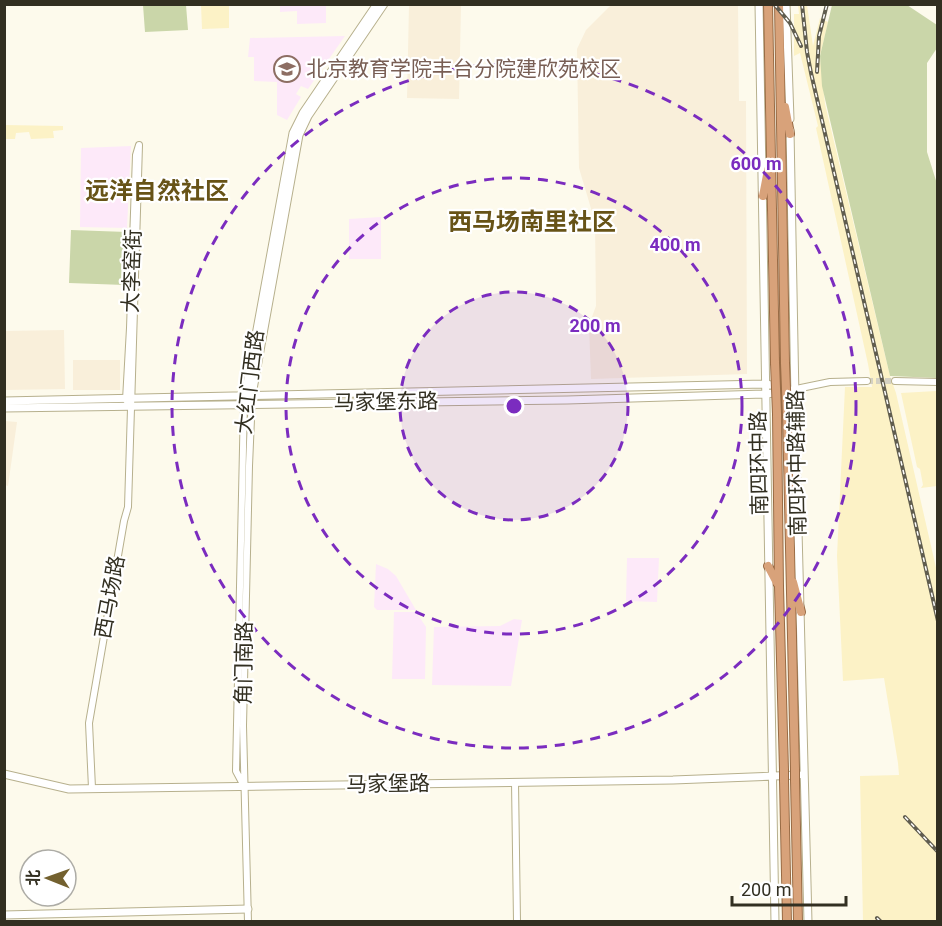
<svg xmlns="http://www.w3.org/2000/svg" width="942" height="926" font-family="Roboto,'Noto Sans SC',sans-serif">
<style>
.commercial{fill:#f9efda}
.built{fill:#fcf2c6}
.education{fill:#fde9f9}
.green{fill:#cad6a9}
.lines{fill:none;stroke-linecap:round;stroke-linejoin:round}
.tertiary-tunnel{stroke:#d4d1c3;stroke-width:6;stroke-dasharray:6 3;stroke-linecap:butt}
.tertiary-casing{stroke:#b7b08d;stroke-width:8}
.secondary-casing{stroke:#b7b08d;stroke-width:9}
.trunk-casing{stroke:#986b45;stroke-width:10}
.tertiary{stroke:#fff;stroke-width:6}
.secondary{stroke:#fff;stroke-width:7}
.trunk{stroke:#d8a27a;stroke-width:8}
.rail-casing{stroke:#605d4f;stroke-width:4}
.rail{stroke:#fff;stroke-width:1.5;stroke-dasharray:4.5;stroke-linecap:butt}
.trunk-bridge-casing{stroke:#986b45;stroke-width:10;stroke-linecap:butt}
.trunk-bridge{stroke:#d8a27a;stroke-width:8}
.ring{fill:none;stroke:#7b2cbf;stroke-width:3;stroke-dasharray:10 8}
.labels{text-anchor:middle;stroke-width:4.5;stroke-linejoin:round;paint-order:stroke}
.education-label{font-size:21px;fill:#785e54;stroke:#fff;text-anchor:start}
.street-label{font-size:21px;fill:#322f21;stroke:#fff}
.quarter-label{font-size:24px;font-weight:bold;fill:#675317;stroke:#fff}
.centre{fill:#7b2cbf;stroke:#fff;stroke-width:3}
.ring-label{font-size:18px;text-anchor:middle;font-weight:bold;fill:#7b2cbf;stroke:#fff;stroke-width:4.5;stroke-linejoin:round;paint-order:stroke}
</style>
<rect width="100%" height="100%" fill="#fdfaec"/>
<path class="commercial" d="M409 5 461 6 459 99 407 98Z
M611 5H738L739 101H746L747 374 591 379 589 325 596 306 595 222 579 168 577 49 586 30Z
M64 330 65 389 5 390V331Z
M73 360H120V390H73Z
M5 421 17 422 8 486 5 485Z"/>
<path class="built" d="M201 5H229V28L202 29Z
M798 5H807L813 46 820 18 828 22 820 56 825 104 890 376 896 393 937 572V921H863L860 776 899 775 898 763 884 678 843 681 837 556 845 387H872L868 364 816 128 818 126 800 53 794 56V14H799Z
M5 125 63 126V130L53 131 54 138 31 139 29 132 16 133 15 139H5Z
M936 391 937 486 921 488 923 485 920 469 917 467 901 393Z"/>
<path class="education" d="M280 5H326V23L297 24V11L280 12Z
M345 36 308 89 301 86 296 94 301 97 287 120 277 115V82L254 81V57H248L250 38Z
M131 146 127 228 80 227 81 148Z
M381 217V259H349V219Z
M627 558H659L657 602 626 601Z
M376 564 388 569 396 576 416 610H377L374 607Z
M394 612H416L426 627 425 679H392Z
M514 619 522 620 511 686 432 685 434 627 500 626Z"/>
<path class="green" d="M143 5H186L188 30 145 32Z
M832 5H907L937 25V48L927 63V152L938 187 937 378 890 376 822 86 820 56Z
M71 230 127 232 125 285 69 283Z"/>
<g class="lines">
<path class="tertiary-tunnel" d="M867 381H895"/>
<defs>
<path id="tertiary" d="M895 381 938 382
M796 389 830 382 867 381
M515 782 517 922
M244 786 236 771 244 402
M92 788 89 723 124 521 128 507 139 145 136 155 130 328 126 400 131 407
M248 922 243 726 249 466 252 395"/>
<path id="secondary" d="M759 4 775 922
M786 4 790 119
M790 130 796 452 808 922
M245 395 293 133 303 113 377 4
M252 395 299 135 308 116 384 4
M4 401 766 384 781 387
M4 408 567 400 767 394 790 390
M4 774 69 789 673 780 799 775
M4 915 248 909"/>
<path id="trunk" d="M768 4 775 363
M779 4 785 363
M785 107 790 134
M763 196 768 170
M777 414 779 587 784 770
M787 415 795 770
M768 566 777 583
M793 582 801 612
M784 780 787 922
M795 780 798 922"/>
</defs>
<use href="#tertiary" class="tertiary-casing"/>
<use href="#secondary" class="secondary-casing"/>
<use href="#trunk" class="trunk-casing"/>
<use href="#tertiary" class="tertiary"/>
<use href="#secondary" class="secondary"/>
<use href="#trunk" class="trunk"/>
<defs>
<path id="rail" d="M774 4 790 23 801 46
M802 4 807 52 811 73 938 621
M817 72 819 36 827 4
M905 817 938 852
M877 918 881 922"/>
</defs>
<use href="#rail" class="rail-casing"/>
<use href="#rail" class="rail"/>
<defs>
<path id="trunk-bridge" d="M775 363 777 414
M785 363 787 415
M784 770V780
M795 770V780"/>
</defs>
<use href="#trunk-bridge" class="trunk-bridge-casing"/>
<use href="#trunk-bridge" class="trunk-bridge"/>
</g>
<circle cx="514" cy="406" r="114" fill="#7b2cbf" fill-opacity=".12"/>
<g class="ring">
<circle cx="514" cy="406" r="114"/>
<circle cx="514" cy="406" r="228"/>
<circle cx="514" cy="406" r="342"/>
</g>
<defs>
<symbol id="university-ring" viewBox="-11 -11 22 22"><circle r="9.5" fill="#fff" stroke="#8d6e63" stroke-width="1.5"/><path d="M0-5L7-2L0 1L-7-2ZM-4 1L0 2.5L4 1V4Q0 6-4 4Z" fill="#8d6e63"/></symbol>
</defs>
<g fill-rule="evenodd">
<use href="#university-ring" x="272" y="54" width="30" height="30"/>
</g>
<g class="labels">
<g class="education-label">
<text x="306" y="76">北京教育学院丰台分院建欣苑校区</text>
</g>
<g class="street-label">
<text transform="translate(132 271) rotate(-88)" y="7">大李窑街</text>
<text transform="translate(250 382) rotate(-83)" y="7">大红门西路</text>
<text transform="translate(386 402) rotate(-1)" y="7">马家堡东路</text>
<text transform="translate(759 463) rotate(-91)" y="7">南四环中路</text>
<text transform="translate(797 463) rotate(-91)" y="7">南四环中路辅路</text>
<text transform="translate(110 597) rotate(-80)" y="7">西马场路</text>
<text transform="translate(244 663) rotate(-89)" y="7">角门南路</text>
<text transform="translate(388 784) rotate(-1)" y="7">马家堡路</text>
</g>
<g class="quarter-label">
<text x="157" y="199">远洋自然社区</text>
<text x="532" y="230">西马场南里社区</text>
</g>
</g>
<circle cx="514" cy="406" r="9" class="centre"/>
<g class="ring-label">
<text x="756" y="170">600 m</text>
<text x="675" y="251">400 m</text>
<text x="595" y="332">200 m</text>
</g>
<rect width="942" height="926" fill="none" stroke="#322f21" stroke-width="12"/>
<g transform="translate(48 878) rotate(271)"><circle r="28" fill="#ffffff" stroke="#adaca6" stroke-width="1.5"/>
<path d="M0-4.5L10 22L0 15L-10 22Z" fill="#73612f"/>
<text y="-9" font-size="16" font-weight="bold" text-anchor="middle" fill="#322f21">北</text>
</g>
<path d="M732 896v9h114v-9" fill="none" stroke="#322f21" stroke-width="3"/>
<text x="741" y="896" font-size="18" fill="#322f21" stroke="#ffffff" stroke-width="4.5" paint-order="stroke">200 m</text>
</svg>
